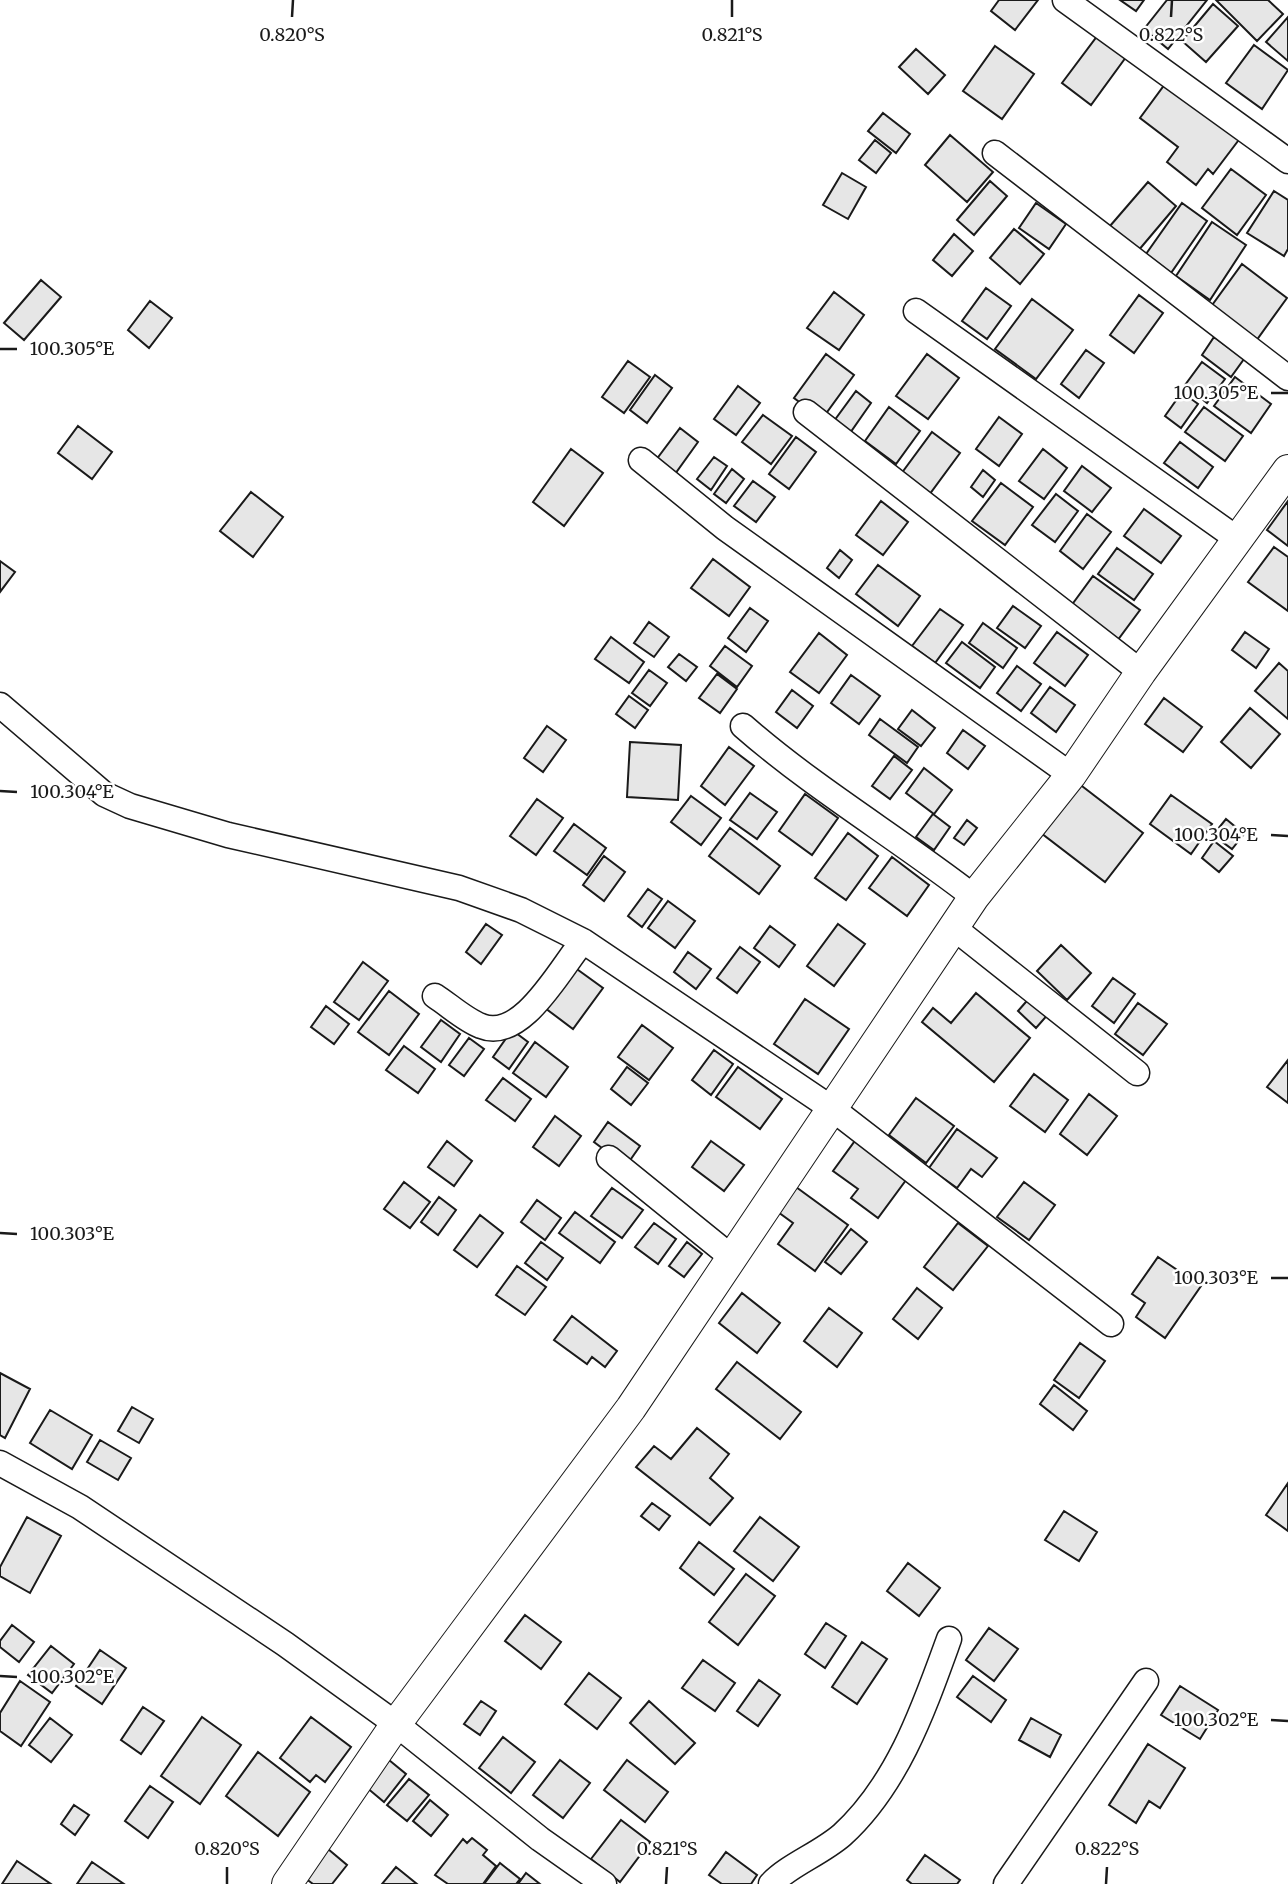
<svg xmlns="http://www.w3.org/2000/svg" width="1288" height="1884" font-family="Merriweather,serif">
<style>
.building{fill:#e6e6e6;stroke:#1a1a1a;stroke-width:2}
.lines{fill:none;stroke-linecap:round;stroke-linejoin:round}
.minor-casing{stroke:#1a1a1a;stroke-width:27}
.tertiary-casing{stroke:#1a1a1a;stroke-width:32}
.minor{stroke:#fff;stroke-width:24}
.tertiary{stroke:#fff;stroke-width:30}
.ticks{fill:none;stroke:#1a1a1a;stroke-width:2.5}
.ticks-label{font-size:18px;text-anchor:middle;fill:#1a1a1a;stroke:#fff;stroke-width:5;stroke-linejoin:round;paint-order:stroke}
</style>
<rect width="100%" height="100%" fill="#fff"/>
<path class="building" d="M999 0H1038L1015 30 991 11Z
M1120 0H1144L1136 11Z
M1167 0H1207L1168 49 1144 29Z
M1216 0H1268L1283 14 1257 41Z
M1213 4 1238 26 1206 62 1182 41Z
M1288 17V61L1266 42Z
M1101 31 1129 53 1091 105 1062 83Z
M1254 45 1288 70 1262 109 1226 83Z
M995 46 1034 74 1002 119 963 91Z
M916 49 945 75 928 94 899 67Z
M1168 80 1241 137 1213 174 1208 169 1196 185 1167 162 1178 147 1140 118Z
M883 113 910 134 896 153 868 131Z
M950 135 993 172 967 202 925 165Z
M875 140 891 153 876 173 859 160Z
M1231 169 1266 195 1237 235 1202 208Z
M842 173 866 187 848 219 823 205Z
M990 181 1007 196 974 235 957 220Z
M1148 182 1176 206 1138 251 1110 226Z
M1274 191 1288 200V249L1284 256 1247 233Z
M1036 203 1066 224 1049 249 1019 228Z
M1182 203 1207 221 1171 273 1146 254Z
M1212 222 1246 245 1210 300 1176 276Z
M1014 229 1044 254 1020 284 990 258Z
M954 234 973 251 952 276 933 260Z
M1242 264 1287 298 1256 341 1210 308Z
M41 280 61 297 24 340 4 323Z
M986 288 1011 306 987 339 962 321Z
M834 292 864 315 839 350 807 328Z
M1139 295 1163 313 1134 353 1110 335Z
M1032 299 1073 330 1036 379 995 349Z
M150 301 172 318 149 348 128 330Z
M1214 337 1244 359 1231 377 1202 355Z
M1086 350 1104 363 1079 398 1061 384Z
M826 354 854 375 822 419 794 398Z
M927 354 959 378 928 419 896 396Z
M628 361 650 377 624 413 602 397Z
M1202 362 1225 379 1207 403 1185 385Z
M655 375 672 388 647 423 630 410Z
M1235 377 1271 404 1251 433 1214 406Z
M738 386 760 403 736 435 714 419Z
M856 391 871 403 850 433 834 421Z
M1182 392 1198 404 1181 428 1165 416Z
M889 407 920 431 896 464 865 441Z
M1204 407 1243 436 1225 461 1185 432Z
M763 415 792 436 771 464 742 442Z
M999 417 1022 434 999 466 976 449Z
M78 426 112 452 92 479 58 453Z
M680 428 698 442 675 474 656 460Z
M932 432 960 453 929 495 901 474Z
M796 437 816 452 789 489 769 474Z
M1180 442 1213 467 1198 488 1164 463Z
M571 449 603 473 564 526 533 502Z
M1043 449 1067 468 1044 499 1019 481Z
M714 457 727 466 711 490 697 479Z
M1082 466 1111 488 1092 512 1064 491Z
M732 469 744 479 726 503 714 494Z
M983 470 995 480 983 497 971 487Z
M753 481 775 497 756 522 734 506Z
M1001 483 1033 507 1005 545 972 521Z
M251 492 283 517 253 557 220 531Z
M1056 494 1078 511 1055 542 1032 525Z
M881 501 908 522 883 555 856 535Z
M1288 501V546L1267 530Z
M1144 509 1181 536 1161 563 1124 536Z
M1087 514 1111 532 1083 569 1060 551Z
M1274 547 1288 557V611L1248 582Z
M1117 548 1153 574 1134 600 1098 574Z
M840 550 852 560 839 578 827 568Z
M713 559 750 587 729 616 691 588Z
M0 561 15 572 0 592Z
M878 565 920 596 898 626 856 594Z
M1093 576 1140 610 1117 641 1071 606Z
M1013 606 1041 626 1025 648 997 628Z
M750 608 768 621 746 652 728 638Z
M940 609 963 625 935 663 912 646Z
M649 622 669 637 654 657 634 643Z
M983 623 1017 648 1003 668 969 643Z
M1057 632 1088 655 1065 686 1034 663Z
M1245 632 1269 649 1256 668 1232 650Z
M819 633 847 655 819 693 790 672Z
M611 637 644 662 629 683 595 659Z
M962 642 995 667 980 688 946 663Z
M725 646 752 666 737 687 710 666Z
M679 654 697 667 686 681 668 667Z
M1279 663 1288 671V719L1255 691Z
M1017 666 1041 684 1021 711 997 693Z
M649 670 667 683 650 706 632 693Z
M717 674 737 689 720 713 699 698Z
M851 675 880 696 859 724 831 703Z
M1050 687 1075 705 1056 732 1031 713Z
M792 690 813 706 797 728 776 712Z
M629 696 648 710 635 728 616 714Z
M1164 698 1202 727 1183 752 1145 724Z
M1250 708 1280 734 1251 768 1221 742Z
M912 710 935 728 921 746 898 729Z
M880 719 918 747 907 763 869 735Z
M547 726 566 740 543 772 524 758Z
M963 730 985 746 968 769 947 753Z
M630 742 681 745 678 800 627 797Z
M729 747 754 766 725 805 701 786Z
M894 756 912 770 890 799 872 786Z
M924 768 952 790 934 814 906 793Z
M1078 783 1143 833 1105 882 1041 833Z
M750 793 777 812 757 839 730 820Z
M805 794 838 818 812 855 779 831Z
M1171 795 1212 824 1191 854 1150 824Z
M691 796 721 818 701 845 671 822Z
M537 799 563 818 536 855 510 836Z
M933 814 950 827 934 850 916 837Z
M1226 819 1244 834 1232 849 1213 835Z
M967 820 977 828 964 845 954 838Z
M574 824 606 848 587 875 554 851Z
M730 828 780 866 759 894 709 856Z
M848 833 878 856 846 900 815 878Z
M1214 841 1233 856 1219 872 1202 858Z
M604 856 625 872 604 901 583 885Z
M892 857 929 885 907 916 869 888Z
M648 889 662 899 642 927 628 916Z
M668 901 695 921 675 948 648 928Z
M486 924 502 935 481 964 466 952Z
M838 924 865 944 834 986 807 966Z
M770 926 795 945 779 967 754 948Z
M1061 945 1091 973 1067 1000 1037 971Z
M740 947 760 962 737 993 717 978Z
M688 952 711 969 696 989 674 972Z
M363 962 388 981 359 1020 334 1002Z
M574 967 603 988 573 1029 545 1008Z
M1113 978 1135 994 1114 1023 1092 1006Z
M389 991 419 1014 389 1055 358 1032Z
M976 993 1030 1038 994 1082 922 1022 933 1008 951 1023Z
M1032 995 1050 1012 1036 1028 1018 1011Z
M805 999 849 1029 818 1074 774 1044Z
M1138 1003 1167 1024 1143 1055 1115 1034Z
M326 1006 349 1024 334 1044 311 1027Z
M441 1020 460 1034 441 1062 421 1047Z
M642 1025 673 1048 649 1080 618 1057Z
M512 1030 528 1042 509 1069 493 1057Z
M469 1038 484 1049 464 1076 449 1065Z
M535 1042 568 1067 546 1097 513 1073Z
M404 1046 435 1069 418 1093 386 1070Z
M714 1050 733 1064 711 1095 692 1080Z
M1288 1060V1103L1267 1087Z
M627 1067 648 1083 631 1105 611 1089Z
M738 1067 782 1099 760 1129 716 1097Z
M1034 1074 1068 1100 1045 1132 1010 1106Z
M503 1078 531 1099 515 1121 486 1100Z
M1089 1094 1117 1116 1087 1155 1060 1134Z
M916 1098 954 1126 926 1163 889 1135Z
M555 1116 581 1136 559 1166 533 1147Z
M608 1122 640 1146 626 1166 594 1142Z
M957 1129 997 1158 982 1177 971 1169 957 1188 929 1168Z
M857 1138 909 1176 878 1218 851 1198 858 1189 833 1171Z
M447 1141 472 1161 454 1186 428 1167Z
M711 1141 744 1165 724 1191 692 1167Z
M404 1182 430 1202 410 1228 384 1209Z
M1024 1182 1055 1205 1029 1240 997 1217Z
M796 1187 848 1225 815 1271 778 1244 793 1223 778 1212Z
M612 1188 643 1210 622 1238 591 1216Z
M439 1197 456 1210 438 1235 421 1222Z
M537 1200 561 1218 545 1240 521 1222Z
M575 1212 615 1242 600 1263 559 1233Z
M480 1215 503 1233 477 1267 454 1250Z
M654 1223 676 1239 658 1264 635 1247Z
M958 1223 988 1246 953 1290 924 1267Z
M851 1229 867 1242 841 1274 825 1262Z
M541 1242 563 1258 547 1280 525 1263Z
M687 1242 702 1254 684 1277 669 1266Z
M1158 1257 1201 1286 1165 1338 1136 1317 1145 1303 1132 1294Z
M517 1266 546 1287 525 1315 496 1295Z
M917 1288 942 1308 918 1339 893 1319Z
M742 1293 780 1323 757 1353 719 1323Z
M829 1308 862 1333 837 1367 804 1341Z
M572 1316 617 1351 605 1367 592 1357 587 1364 554 1340Z
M1080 1343 1105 1361 1079 1398 1054 1380Z
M737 1362 801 1412 780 1439 716 1389Z
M0 1373 30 1389 5 1438 0 1435Z
M1054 1385 1087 1411 1073 1430 1040 1404Z
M132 1407 153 1419 139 1443 118 1431Z
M50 1410 92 1435 72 1469 30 1443Z
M697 1428 729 1454 710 1478 733 1498 710 1525 636 1467 654 1446 671 1459Z
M100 1440 131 1458 118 1480 87 1462Z
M1288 1483V1531L1266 1515Z
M652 1503 670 1516 659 1530 641 1516Z
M1064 1511 1097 1532 1079 1561 1045 1540Z
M27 1517 61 1536 30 1593 0 1576V1567Z
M760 1517 799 1547 773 1581 734 1551Z
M699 1542 734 1569 714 1595 680 1568Z
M908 1563 940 1588 919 1616 887 1591Z
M746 1574 775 1596 738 1645 709 1622Z
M525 1615 561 1642 541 1669 505 1641Z
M826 1623 846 1636 825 1668 805 1654Z
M12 1625 34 1642 19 1662 0 1647V1641Z
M989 1628 1018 1649 994 1681 966 1660Z
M862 1642 887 1659 857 1704 832 1687Z
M51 1646 74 1664 52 1693 28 1675Z
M100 1650 126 1668 102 1704 76 1686Z
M703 1660 735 1683 715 1711 682 1688Z
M589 1673 621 1698 597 1729 565 1704Z
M973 1676 1006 1700 991 1722 957 1697Z
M759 1680 780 1695 758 1726 737 1711Z
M20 1681 50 1702 21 1746 0 1731V1713Z
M1180 1686 1218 1710 1200 1739 1161 1715Z
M481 1701 496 1711 480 1735 464 1724Z
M649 1701 695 1743 675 1764 630 1723Z
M143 1707 164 1721 141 1754 121 1740Z
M202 1717 241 1745 200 1804 161 1776Z
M311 1717 351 1747 325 1782 316 1775 310 1782 280 1758Z
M50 1718 72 1735 51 1762 29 1745Z
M1031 1718 1061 1735 1050 1757 1019 1740Z
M503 1737 535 1762 511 1793 479 1768Z
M1148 1744 1185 1768 1160 1808 1149 1801 1136 1823 1109 1805Z
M258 1752 310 1792 278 1836 226 1796Z
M389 1760 406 1774 384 1802 366 1787Z
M560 1760 590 1783 563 1818 533 1795Z
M627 1760 668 1792 645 1822 604 1790Z
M409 1779 429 1795 407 1821 387 1805Z
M150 1786 173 1802 148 1838 125 1821Z
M430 1800 448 1815 431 1836 413 1821Z
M74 1805 89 1815 75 1835 61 1824Z
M621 1820 650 1842 620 1882 591 1859Z
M472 1838 487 1850 483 1855 496 1866 483 1884H448L435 1875 463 1839 467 1843Z
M328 1849 347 1865 332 1884H313L305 1878Z
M726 1852 757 1875 751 1884H722L709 1875Z
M925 1855 960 1880 957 1884H912L907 1880Z
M17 1861 51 1884H2Z
M92 1862 124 1884H77Z
M500 1863 520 1879 516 1884H484Z
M396 1867 417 1884H382Z
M526 1873 540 1884H518Z"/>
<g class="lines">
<defs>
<path id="minor" d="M1065 0 1288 161
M995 153 1288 378
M916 311 1236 538
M806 412 1141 672
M641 460 725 528 1071 775
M0 705 104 794 130 806 228 835 459 888 521 910 583 941 834 1110 1111 1324
M743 726C815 789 898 838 974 897
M954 928 1137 1073
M435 996C449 1005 465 1020 481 1026 522 1043 561 967 583 941
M609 1158 730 1256
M0 1463 80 1507 285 1644 396 1724 540 1839 604 1884
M771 1884C789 1865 820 1854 842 1835 898 1784 924 1708 949 1639
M1006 1884 1146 1681"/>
<path id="tertiary" d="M287 1884 396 1724 631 1408 974 897 1071 775 1141 672 1288 470"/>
</defs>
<use href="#minor" class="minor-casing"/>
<use href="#tertiary" class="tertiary-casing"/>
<use href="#minor" class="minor"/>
<use href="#tertiary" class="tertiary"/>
</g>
<path class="ticks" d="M292 17 293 0M732 17V0M1171 17 1172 0M0 349H17M1271 393H1288M0 791 17 792M1271 835 1288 836M0 1233 17 1234M1271 1278H1288M0 1676 17 1677M1271 1720 1288 1721M227 1884V1867M666 1884 667 1867M1106 1884 1107 1867"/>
<g class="ticks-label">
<text x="292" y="41">0.820°S</text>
<text x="732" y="41">0.821°S</text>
<text x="1171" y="41">0.822°S</text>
<text x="72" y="355">100.305°E</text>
<text x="1216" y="399">100.305°E</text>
<text x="72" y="798">100.304°E</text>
<text x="1216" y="841">100.304°E</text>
<text x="72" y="1240">100.303°E</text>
<text x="1216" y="1284">100.303°E</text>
<text x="72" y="1683">100.302°E</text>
<text x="1216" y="1726">100.302°E</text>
<text x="227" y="1855">0.820°S</text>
<text x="667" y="1855">0.821°S</text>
<text x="1107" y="1855">0.822°S</text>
</g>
</svg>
